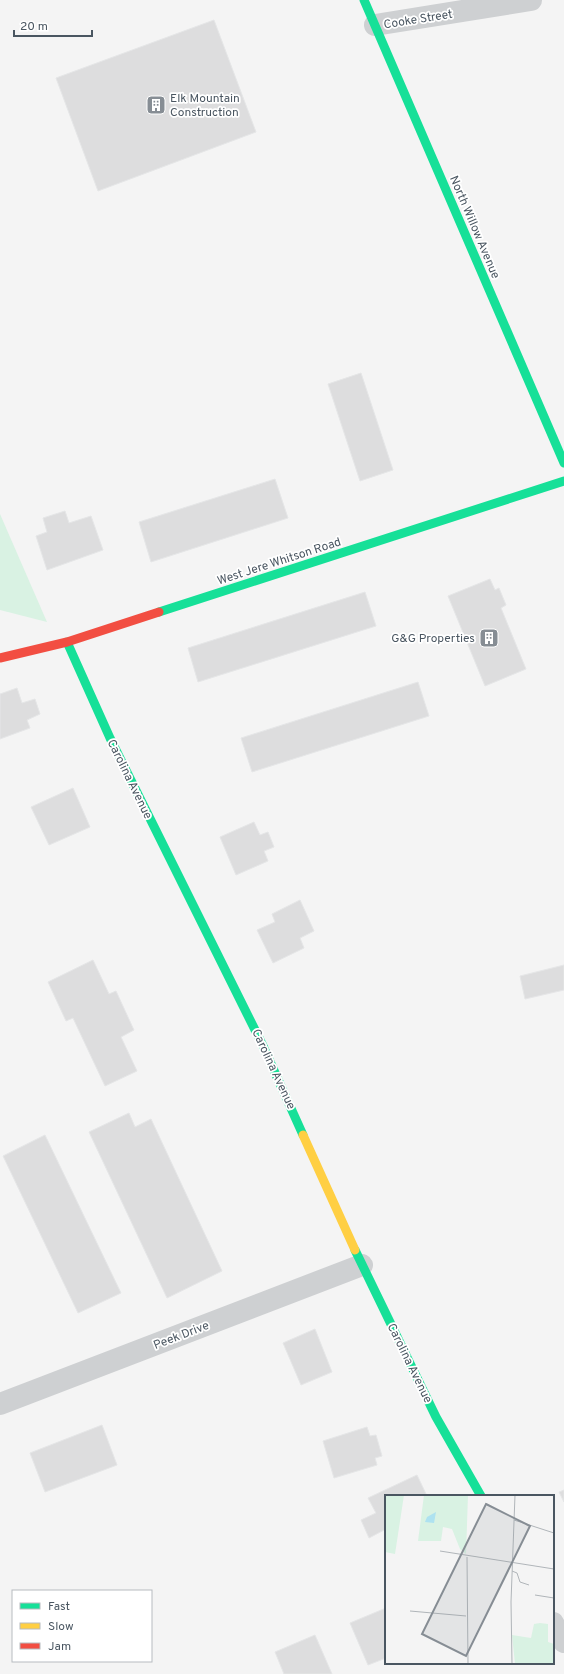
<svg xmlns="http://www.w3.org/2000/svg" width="564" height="1674" font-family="Overpass,sans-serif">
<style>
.green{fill:#d9f2e3}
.building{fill:#ddddde;stroke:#e5e6e7}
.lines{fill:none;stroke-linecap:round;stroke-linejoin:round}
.street{stroke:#ced0d2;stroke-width:22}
.fast{stroke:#16e098;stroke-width:9}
.slow{stroke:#ffcf43;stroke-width:9}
.jam{stroke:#f24e42;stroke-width:9}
.labels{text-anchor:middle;stroke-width:3.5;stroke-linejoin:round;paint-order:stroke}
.street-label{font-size:12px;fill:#4a5661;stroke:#fff}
.poi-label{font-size:12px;fill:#4a5661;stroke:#fff;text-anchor:start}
.inset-road{fill:none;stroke:#b0b5b9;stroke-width:1}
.view{fill:#868d94;fill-opacity:0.15;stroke:#868d94;stroke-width:2}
.inset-edge{fill:none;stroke:#4a5661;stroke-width:2}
</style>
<rect width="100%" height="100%" fill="#f4f4f4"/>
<path class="green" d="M0 514 47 622 0 610Z"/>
<path class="building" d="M214 20 256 132 98 191 56 78Z
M361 373 393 470 360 481 328 384Z
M275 479 288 518 151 562 139 522Z
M65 511 69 523 91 516 103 550 47 570 36 536 47 532 43 518Z
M490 579 495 590 499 588 506 605 501 608 526 669 485 686 448 596Z
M365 592 376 626 198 682 188 648Z
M418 682 429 716 252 772 241 738Z
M17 688 22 703 35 699 40 714 27 720 30 728 0 739V694Z
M73 788 90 827 49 845 31 807Z
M254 822 260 835 268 832 274 847 264 851 268 861 236 875 220 837Z
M300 900 314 931 300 938 304 948 273 963 257 930 275 922 272 914Z
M93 960 109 994 116 991 134 1030 121 1037 137 1071 105 1086 73 1018 66 1021 48 982Z
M564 965V990L525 999 520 976Z
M129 1113 135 1127 151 1119 222 1271 167 1298 89 1132Z
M45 1135 121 1293 78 1313 3 1156Z
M315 1329 332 1372 301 1385 283 1343Z
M102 1425 117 1465 45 1492 30 1453Z
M367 1427 370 1436 376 1435 382 1456 375 1458 377 1465 334 1478 323 1441Z
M417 1475 427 1496H386V1529L369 1538 361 1520 376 1513 368 1498Z
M564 1490V1502L559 1492Z
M386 1608V1658L368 1665 350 1623Z
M315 1635 332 1674H284L275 1652Z"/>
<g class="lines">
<path class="street" d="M375 25 531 0
M0 1404 362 1265
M553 1623 564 1642"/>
<path class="fast" d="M364 0 564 463
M159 612 564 481
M67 642 110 738 263 1046 303 1135
M355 1250 436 1417 481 1496"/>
<path class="slow" d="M303 1135 355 1250"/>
<path class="jam" d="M0 658 67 642 159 612"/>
</g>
<defs>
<symbol id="building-square" viewBox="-11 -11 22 22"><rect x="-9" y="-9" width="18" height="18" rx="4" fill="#868d94" stroke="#fff"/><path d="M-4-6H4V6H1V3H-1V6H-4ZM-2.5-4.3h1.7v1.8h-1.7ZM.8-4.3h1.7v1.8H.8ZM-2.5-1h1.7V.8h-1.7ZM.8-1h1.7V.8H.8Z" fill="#fff"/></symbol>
</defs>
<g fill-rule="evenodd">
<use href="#building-square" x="145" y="94" width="22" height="22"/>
<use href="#building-square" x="478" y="627" width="22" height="22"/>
</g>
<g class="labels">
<g class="street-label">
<text transform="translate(418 19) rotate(-9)" y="4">Cooke Street</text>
<text transform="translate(475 227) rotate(67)" y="4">North Willow Avenue</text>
<text transform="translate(279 561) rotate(-18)" y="4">West Jere Whitson Road</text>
<text transform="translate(130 779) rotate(64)" y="4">Carolina Avenue</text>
<text transform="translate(274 1069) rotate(65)" y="4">Carolina Avenue</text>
<text transform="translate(181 1335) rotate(-21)" y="4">Peek Drive</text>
<text transform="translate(410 1363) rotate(64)" y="4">Carolina Avenue</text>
</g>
<g class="poi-label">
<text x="170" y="102">Elk Mountain<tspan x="170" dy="14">Construction</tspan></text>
<text x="475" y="642" text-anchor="end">G&amp;G Properties</text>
</g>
</g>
<g transform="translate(385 1495)">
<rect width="169" height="169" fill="#f4f4f4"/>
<path d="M0 0H19L10 59 0 57ZM39 0H83L81 59 75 54 67 34 58 32 56 46H33ZM155 128 163 129V147L169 149V169H130L127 140 146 143 149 129Z" fill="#d9f2e3"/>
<path d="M51 17 49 28 40 27 42 22Z" fill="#aee2f0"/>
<path class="inset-road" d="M129 25 169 38M55 56 169 74M82 62 83 169M127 76 132 78 135 87 144 90M150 100 169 103M25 116 81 121M127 169 126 107 130 0"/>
<path class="view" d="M101 9 145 31 81 161 37 139Z"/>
<rect width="169" height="169" class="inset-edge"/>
</g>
<rect x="12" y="1590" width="140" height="72" fill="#ffffff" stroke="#b7bbc0"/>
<rect x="20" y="1603" width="20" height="6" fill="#16e098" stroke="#b7bbc0"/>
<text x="48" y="1610" font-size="12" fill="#4a5661">Fast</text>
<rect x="20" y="1623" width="20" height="6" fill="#ffcf43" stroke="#b7bbc0"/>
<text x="48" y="1630" font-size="12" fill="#4a5661">Slow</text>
<rect x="20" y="1643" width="20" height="6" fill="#f24e42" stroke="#b7bbc0"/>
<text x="48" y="1650" font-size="12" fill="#4a5661">Jam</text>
<path d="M14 30v6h78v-6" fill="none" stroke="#4a5661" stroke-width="2"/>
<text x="20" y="30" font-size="12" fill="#4a5661" stroke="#ffffff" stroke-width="3" paint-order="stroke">20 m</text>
</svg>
